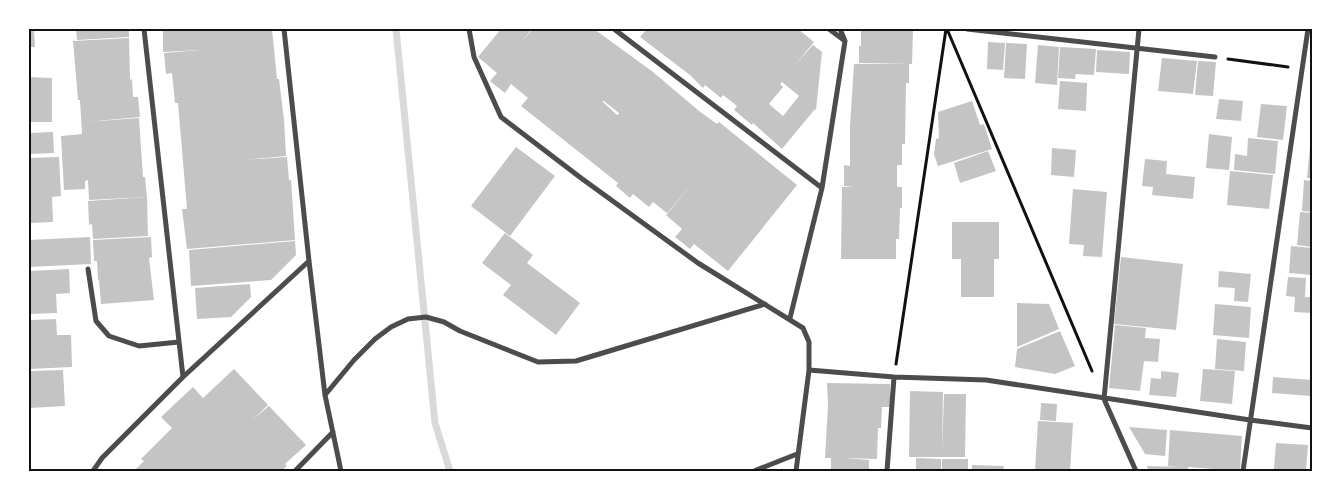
<svg xmlns="http://www.w3.org/2000/svg" width="1341" height="500" font-family="Montserrat,sans-serif">
<style>
.lines{fill:none;stroke-linecap:round;stroke-linejoin:round}
.stream{stroke:#d9d9d9;stroke-width:7}
.building{fill:#c4c4c4;fill-rule:evenodd}
.path{stroke:#111;stroke-width:3}
.minor{stroke:#4c4c4c;stroke-width:5}
.neatline{fill:none;stroke:#111;stroke-width:2}
</style>
<rect width="100%" height="100%" fill="#fff"/>
<g class="lines">
<path class="stream" d="M396 29 435 423 450 471"/>
</g>
<path class="building" d="M29 29H34L35 47H29Z
M76 29H129V37L77 40Z
M163 29H272L277 79H279L284 120 286 156 242 160 287 157 289 180H291L295 240 187 249 182 209H187L178 103H175L172 73 166 74 164 53 200 50 163 52Z
M501 29H532L521 42 533 29H594L653 72 699 111 717 124 719 122 797 185 728 271 694 244 690 249 675 237 682 229 666 215 697 178 667 213 653 202 649 207 633 194 630 198 616 186 618 183 521 106 528 98 511 84 505 93 490 81 497 73 478 57ZM602 101H604L619 113 618 115 616 114Z
M647 29H798L814 42 795 65 813 45 822 52 816 110 815 109 782 149 753 123 752 125 734 110 737 106 723 95 721 98 705 85 703 88 690 75 640 37ZM782 82 799 96 783 116 769 104 783 87 780 84Z
M861 29H913L912 64 859 63V46H861Z
M129 38 130 80 132 79 133 97H138L140 117 86 122 139 118 143 177H145L147 197 89 200 88 180 85 181V189L64 190 61 136 82 134 80 100H78L73 41Z
M988 42 1005 43 1003 70 987 69Z
M1006 43 1027 44 1025 79 1004 78Z
M1038 45 1059 47 1057 85 1035 83Z
M1060 47 1096 49 1094 75 1076 74 1075 79 1058 78Z
M1097 50 1130 52 1129 74 1096 72Z
M1162 58 1197 61 1193 94 1158 91Z
M1198 61 1216 62 1213 96 1195 95Z
M854 64H909V83H906L905 144H902V165H897V187H902V208H900L899 239H896V259H841L842 187H854L844 186V165L850 166V126Z
M29 77 52 78V122H29Z
M1060 81 1087 83 1086 111 1058 109Z
M1219 99 1243 101 1241 121 1216 119Z
M972 101 980 125 984 124 992 149 938 166 934 154 936 139 939 138 938 112Z
M1261 104 1287 106 1283 140 1257 137Z
M53 132 54 153 29 154V133Z
M1209 134 1232 137 1229 170 1206 168Z
M1248 138 1278 141 1275 174 1234 170 1235 154 1247 156Z
M1310 146H1312V178H1307Z
M516 147 555 176 510 236 471 206Z
M1052 148 1076 150 1074 177 1051 175Z
M988 151 996 171 960 183 954 163Z
M59 157 61 196 52 197 53 222 29 223V158Z
M1145 159 1167 161 1166 174 1195 177 1193 199 1152 195 1153 187 1142 186Z
M1230 171 1273 175 1269 209 1227 205Z
M1304 180 1312 181V212L1302 211Z
M1073 189 1107 192 1102 257 1083 256 1084 245 1069 244Z
M147 197 148 236 93 239 92 224 89 225 88 201Z
M1300 212 1312 213V247L1297 245Z
M952 222H999V259H994V297H961V259H952Z
M505 233 533 255 527 263 580 303 556 335 503 295 511 285 482 263Z
M90 237 91 264 29 267V240Z
M151 237 152 257 149 258 154 300 101 304 99 280H98L97 261H94L93 240Z
M295 241 296 255 271 280 191 286 189 250Z
M1291 246 1312 248V275L1289 273Z
M1121 257 1183 264 1176 330 1114 324Z
M69 269 70 293 56 294 57 313 31 314 30 307H29V271Z
M1219 271 1251 274 1248 302 1234 301 1235 288 1218 287Z
M1288 277 1306 278 1305 297H1312V313L1294 312 1295 297 1286 296Z
M250 284 251 297 231 317 197 319 195 288Z
M1017 303 1049 304 1059 329 1017 347Z
M1215 304 1251 307 1249 338 1213 335Z
M56 319 57 335H71L72 367 29 369V320Z
M1115 325 1146 328 1145 338 1160 339 1158 362 1144 361 1140 391 1109 388Z
M1060 331 1075 366 1055 374 1015 367 1017 349Z
M1217 339 1246 342 1244 371 1215 369Z
M234 369 268 405 252 420 269 406 306 445 285 464 287 466 281 471H134L144 461 141 459 172 428 161 417 193 387 203 398Z
M1203 369 1235 371 1232 404 1200 401Z
M63 370 65 406 29 408V371Z
M1161 371 1179 373 1176 397 1149 395 1151 378 1161 379Z
M1273 377 1312 380 1311 396 1272 393Z
M827 383 890 384V407H882L881 428H878L877 459 844 458 869 460V471H831V458H825L828 406Z
M910 391 943 392 942 453 944 394H966L965 457H909Z
M1041 403 1057 404 1056 421 1040 420Z
M1038 421 1073 423 1070 471H1035Z
M1129 427 1167 430 1165 456 1145 454Z
M1170 430 1242 436 1240 471 1188 467V471H1148L1147 466 1182 467 1168 466Z
M1276 443 1308 445 1306 471 1274 469Z
M916 458 941 459V471H916Z
M942 459H968V471H942Z
M972 465 1004 466 1003 471H972Z"/>
<g class="lines">
<path class="path" d="M947 29 1092 371
M1228 59 1288 67
M896 364 946 29"/>
<path class="minor" d="M144 29 183 377
M284 29 309 261 325 395 341 471
M469 29 474 57 501 117 581 178 698 263 803 328 809 342V370L796 471
M614 29 822 188
M829 29 845 41
M967 29 1215 57
M88 269 96 321 109 336 139 346 179 342
M790 318 822 188 845 41 840 29
M809 370 894 377 986 380 1250 420 1312 428
M325 395 354 360 375 339 391 327 408 319 426 317 444 322 460 331 538 362 576 361 765 304
M93 471 102 458 183 377 309 261
M295 471 333 432
M754 471 797 454
M887 471 894 377
M1136 471 1104 399 1139 29
M1243 471 1308 29"/>
</g>
<rect width="1341" height="500" fill="none" stroke="#ffffff" stroke-width="60"/>
<rect x="30" y="30" width="1281" height="440" class="neatline"/>
</svg>
